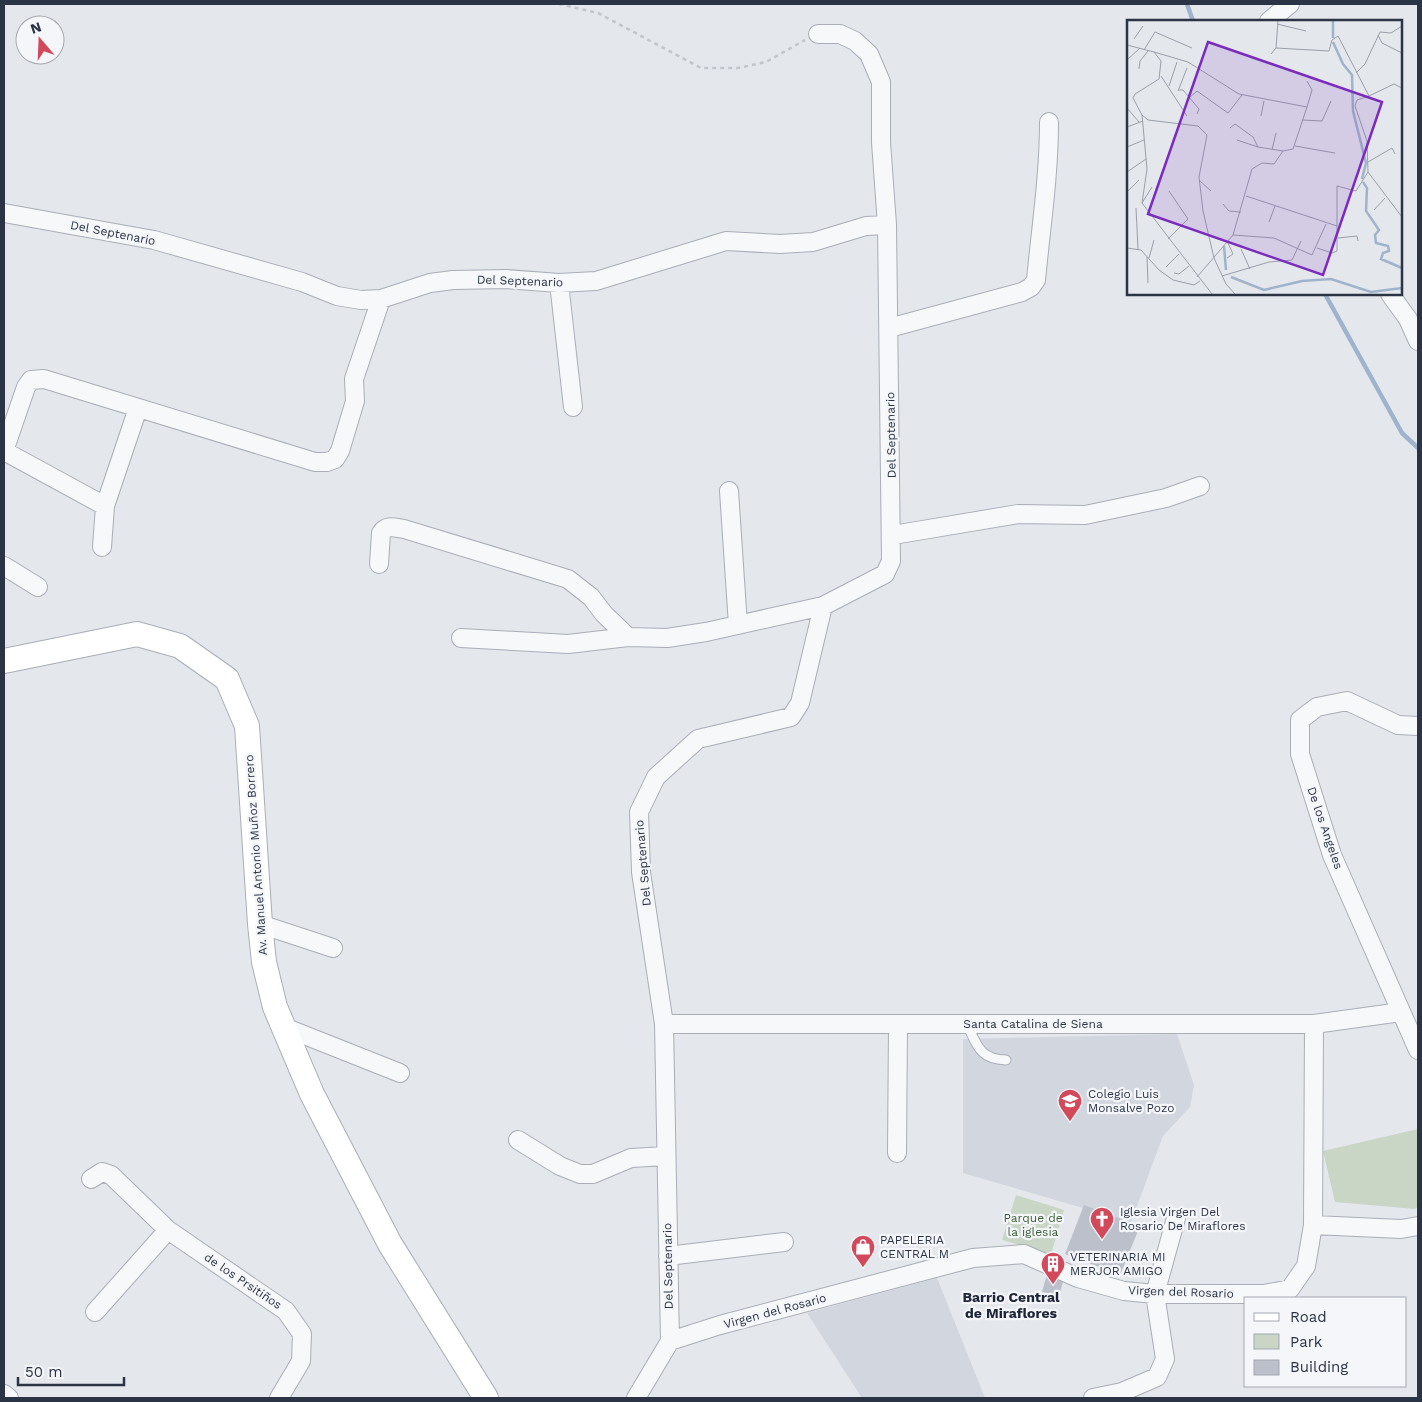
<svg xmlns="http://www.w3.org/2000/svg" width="1422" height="1402" font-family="'Work Sans',sans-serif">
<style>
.built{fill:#d2d6de}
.green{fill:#c9d6c5}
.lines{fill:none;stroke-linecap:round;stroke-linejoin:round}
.stream{stroke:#9fb4cc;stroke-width:4.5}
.building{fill:#bbc0ca}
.lane-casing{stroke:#a9aeb7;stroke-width:11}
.street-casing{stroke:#a9aeb7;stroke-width:20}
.secondary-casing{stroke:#a9aeb7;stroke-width:26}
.path{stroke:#c2c5cb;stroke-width:2.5;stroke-dasharray:4 4;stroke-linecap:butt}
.lane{stroke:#f7f8fa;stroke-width:9}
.street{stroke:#f7f8fa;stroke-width:18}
.secondary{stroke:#fff;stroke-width:24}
.labels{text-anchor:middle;stroke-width:4.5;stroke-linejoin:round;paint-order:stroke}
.street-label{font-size:12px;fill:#2b3445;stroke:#f4f6f9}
.poi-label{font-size:12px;fill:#2b3445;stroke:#f4f6f9;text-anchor:start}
.park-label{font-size:12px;fill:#3f6138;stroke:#f4f6f9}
.neighbourhood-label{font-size:14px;font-weight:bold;fill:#1d2536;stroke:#f4f6f9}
.inset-river{fill:none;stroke:#9fb4cc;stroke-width:2.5}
.inset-road{fill:none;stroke:#9a9fa9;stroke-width:1}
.view{fill:#7b2cbf;fill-opacity:0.15;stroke:#7b2cbf;stroke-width:2.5}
.inset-edge{fill:none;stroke:#2b3445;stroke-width:2.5}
</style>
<rect width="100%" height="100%" fill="#e4e7ec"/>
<path class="built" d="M1177 1034 1194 1085 1190 1107 1163 1136 1131 1222 963 1173V1039Z
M937 1278 985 1398H862L807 1313Z"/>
<path class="green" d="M1418 1129V1206L1415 1209 1335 1202 1323 1151Z
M1016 1195 1064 1210 1051 1254 1002 1240Z"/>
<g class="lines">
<path class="stream" d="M1187 4 1193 21
M1325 294 1402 433 1418 448"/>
</g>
<path class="building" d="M1084 1205 1140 1226 1120 1275 1065 1254Z
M1047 1274 1064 1278 1059 1296 1042 1292Z"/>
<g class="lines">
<defs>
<path id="lane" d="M967 1024C977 1046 980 1059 1006 1060"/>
<path id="street" d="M1269 21 1290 4
M818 34H840L855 41 869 54 881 82V142L887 225
M4 213 154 240 302 282 337 296 361 300 381 299 430 283 453 280 506 279 559 283 596 281 726 241 780 244 813 242 866 226 887 225 891 561 885 574 823 606 800 703 791 717 698 739 656 777 639 812 641 872 664 1024 670 1341 636 1398
M559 283 573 407
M1390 294 1408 319 1418 341
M889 328 1022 292 1031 287 1036 280C1041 227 1049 175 1049 122
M4 451 26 387 31 380 44 379 315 462H327L335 459 340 451 355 401 354 379 381 299
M4 451 105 506 102 547
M729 491 738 625
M105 506 138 408
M893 535 1018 514 1085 515 1166 498 1200 486
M379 564 381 533C387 524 395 528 404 529L568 579 591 597 604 614 628 637 667 638 706 632 823 606
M4 566 38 587
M461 638 568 644 628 637
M1418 726 1398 725 1347 701 1317 707 1300 720V754L1332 855 1418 1050
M260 924 333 948
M664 1024H1314L1401 1012
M284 1027 400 1073
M518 1140 560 1166 580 1174H593L631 1158 666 1156
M897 1153 898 1025
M91 1179 102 1172 111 1175 168 1230 286 1311 302 1334 301 1361 279 1398
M1313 1225 1401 1229 1418 1226
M668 1256 784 1242
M95 1312 168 1230
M670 1341 720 1325 973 1258 1024 1254 1078 1278 1124 1291 1155 1294H1264L1290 1289 1306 1266 1313 1225 1314 1024
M4 1394 9 1398
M1093 1398 1122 1392 1157 1377 1165 1359 1155 1294 1176 1218"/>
<path id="secondary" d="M4 661 137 634 180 646 227 679 247 726 260 924 264 962 275 1007 312 1094 390 1244 486 1398"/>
</defs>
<use href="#lane" class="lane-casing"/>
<use href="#street" class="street-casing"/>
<use href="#secondary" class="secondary-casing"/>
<path class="path" d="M559 4 598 13 701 68H738L766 62 805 40"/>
<use href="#lane" class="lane"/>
<use href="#street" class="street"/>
<use href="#secondary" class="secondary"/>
</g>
<defs>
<symbol id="school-pin" viewBox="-11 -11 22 30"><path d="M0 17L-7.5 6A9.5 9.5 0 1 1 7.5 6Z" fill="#d1495b" stroke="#f4f6f9"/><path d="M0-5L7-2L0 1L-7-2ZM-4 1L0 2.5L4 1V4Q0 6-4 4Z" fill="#fff"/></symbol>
<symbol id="church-pin" viewBox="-11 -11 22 30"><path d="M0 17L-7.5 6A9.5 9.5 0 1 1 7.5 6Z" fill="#d1495b" stroke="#f4f6f9"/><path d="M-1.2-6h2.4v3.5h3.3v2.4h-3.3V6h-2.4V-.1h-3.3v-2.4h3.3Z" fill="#fff"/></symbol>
<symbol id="shop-pin" viewBox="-11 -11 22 30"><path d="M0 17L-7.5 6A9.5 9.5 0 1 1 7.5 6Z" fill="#d1495b" stroke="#f4f6f9"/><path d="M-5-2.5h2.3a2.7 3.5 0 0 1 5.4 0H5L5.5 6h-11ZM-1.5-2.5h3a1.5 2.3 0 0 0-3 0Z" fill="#fff"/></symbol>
<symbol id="building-pin" viewBox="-11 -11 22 30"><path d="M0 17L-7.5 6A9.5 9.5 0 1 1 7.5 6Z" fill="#d1495b" stroke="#f4f6f9"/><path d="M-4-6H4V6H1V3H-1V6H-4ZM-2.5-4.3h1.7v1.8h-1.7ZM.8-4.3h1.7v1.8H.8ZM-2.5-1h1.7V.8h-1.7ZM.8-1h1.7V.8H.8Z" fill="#fff"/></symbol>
</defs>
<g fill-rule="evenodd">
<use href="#school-pin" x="1056" y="1087" width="28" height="38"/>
<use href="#church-pin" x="1088" y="1205" width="28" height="38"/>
<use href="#shop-pin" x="849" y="1233" width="28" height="38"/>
<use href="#building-pin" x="1039" y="1250" width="28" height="38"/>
</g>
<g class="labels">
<g class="street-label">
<text transform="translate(113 233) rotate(11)" y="4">Del Septenario</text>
<text transform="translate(520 281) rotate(2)" y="4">Del Septenario</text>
<text transform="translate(891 435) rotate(-91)" y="4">Del Septenario</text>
<text transform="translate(1325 828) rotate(71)" y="4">De los Angeles</text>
<text transform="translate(256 855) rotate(-94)" y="4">Av. Manuel Antonio Muñoz Borrero</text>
<text transform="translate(643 863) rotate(-95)" y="4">Del Septenario</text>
<text x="1033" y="1028">Santa Catalina de Siena</text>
<text transform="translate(668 1266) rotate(-91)" y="4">Del Septenario</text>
<text transform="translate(243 1281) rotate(34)" y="4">de los Prsitiños</text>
<text transform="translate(1181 1292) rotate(2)" y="4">Virgen del Rosario</text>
<text transform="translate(775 1311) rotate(-15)" y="4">Virgen del Rosario</text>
</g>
<g class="poi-label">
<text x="1088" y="1098">Colegio Luis<tspan x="1088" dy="14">Monsalve Pozo</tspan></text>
<text x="1120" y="1216">Iglesia Virgen Del<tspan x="1120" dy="14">Rosario De Miraflores</tspan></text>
<text x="880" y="1244">PAPELERIA<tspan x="880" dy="14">CENTRAL M</tspan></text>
<text x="1070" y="1261">VETERINARIA MI<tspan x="1070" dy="14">MERJOR AMIGO</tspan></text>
</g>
<g class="park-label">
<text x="1033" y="1222">Parque de<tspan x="1033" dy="14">la iglesia</tspan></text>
</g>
<g class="neighbourhood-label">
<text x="1011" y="1302">Barrio Central<tspan x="1011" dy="16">de Miraflores</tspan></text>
</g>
</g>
<g transform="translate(1127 20)">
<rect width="275" height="275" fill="#e4e7ec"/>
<path class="inset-river" d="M206 18V1M206 22 216 44 225 55 226 91 239 143 235 159M236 162 240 168 239 191 252 210 248 215 249 223 261 226 262 231 256 233 254 239 275 248M97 226 99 250M104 257 137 270 175 261 204 259 244 272 275 268"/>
<path class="inset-road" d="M150 4 179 11M251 15 255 23 275 33M7 19 16 6M0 25 27 32 34 41 32 59 8 74 6 78 15 95 21 100 71 106 80 115 72 157 76 191 87 238 99 264 108 274M149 28 202 31 205 20 211 16 242 76 230 80 228 86 240 121 241 152M17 30 28 12 65 28M27 32 61 42 112 74 180 87 166 129 156 131 147 144 135 143 125 149 106 215 70 257M144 34 149 28 151 1M0 40 13 28M12 49 13 41 21 31M229 53 238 44 253 12 264 13 275 6M34 56 60 96M180 61 185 70 180 87M42 66 50 42M52 70H56L72 89 70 94M51 71 60 48M242 76 267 64 275 68M62 78 70 71 101 93 115 75M0 88 12 102M15 95 20 149 15 183 85 274M134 96 137 81M176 100 195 101 204 81M0 107 16 101M103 108 108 104 126 117 131 127 156 131M110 120 131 127M168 126 208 133M0 127 17 120M145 130 149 113M241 142 265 128 268 134M0 152 19 139M241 152 275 197M72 160 84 171M0 172 12 160M119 176 210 206M15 183 25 167M96 184 102 191 114 192M9 188 11 229M247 190 258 178M142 202 148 186M106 215 147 218 185 235 199 204M211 218 230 216 231 221M41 219 61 199 42 171M100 221 106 234 100 238M0 228 14 230 32 250 46 260 67 265 73 261M190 228 205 233 210 231V166L229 171 241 152M114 229 123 249M20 237 21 263M22 238 27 220M39 247 52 234M47 253 52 254 62 246M95 256 142 242 165 240 174 221"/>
<path class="view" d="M81 22 255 82 196 255 21 194Z"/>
<rect width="275" height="275" class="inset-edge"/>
</g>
<rect width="1422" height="1402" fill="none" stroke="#2b3445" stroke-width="10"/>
<rect x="1244" y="1297" width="162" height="90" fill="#f4f6f9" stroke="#a4a8b1"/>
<rect x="1254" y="1313" width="25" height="8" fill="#ffffff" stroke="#a4a8b1"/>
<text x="1290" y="1322" font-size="15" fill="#2b3445">Road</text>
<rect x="1254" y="1334" width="25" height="15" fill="#c9d6c5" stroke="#a4a8b1"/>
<text x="1290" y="1347" font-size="15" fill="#2b3445">Park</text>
<rect x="1254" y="1360" width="25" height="15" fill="#bbc0ca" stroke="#a4a8b1"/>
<text x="1290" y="1372" font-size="15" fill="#2b3445">Building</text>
<g transform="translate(40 40) rotate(341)"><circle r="24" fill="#f4f6f9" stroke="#a4a8b1"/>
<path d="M0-4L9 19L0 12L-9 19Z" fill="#d1495b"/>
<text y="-8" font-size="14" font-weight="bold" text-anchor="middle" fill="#2b3445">N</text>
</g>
<path d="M18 1377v8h106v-8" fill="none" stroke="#2b3445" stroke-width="2.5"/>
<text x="25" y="1377" font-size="15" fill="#2b3445" stroke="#f4f6f9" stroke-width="4" paint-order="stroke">50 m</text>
</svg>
